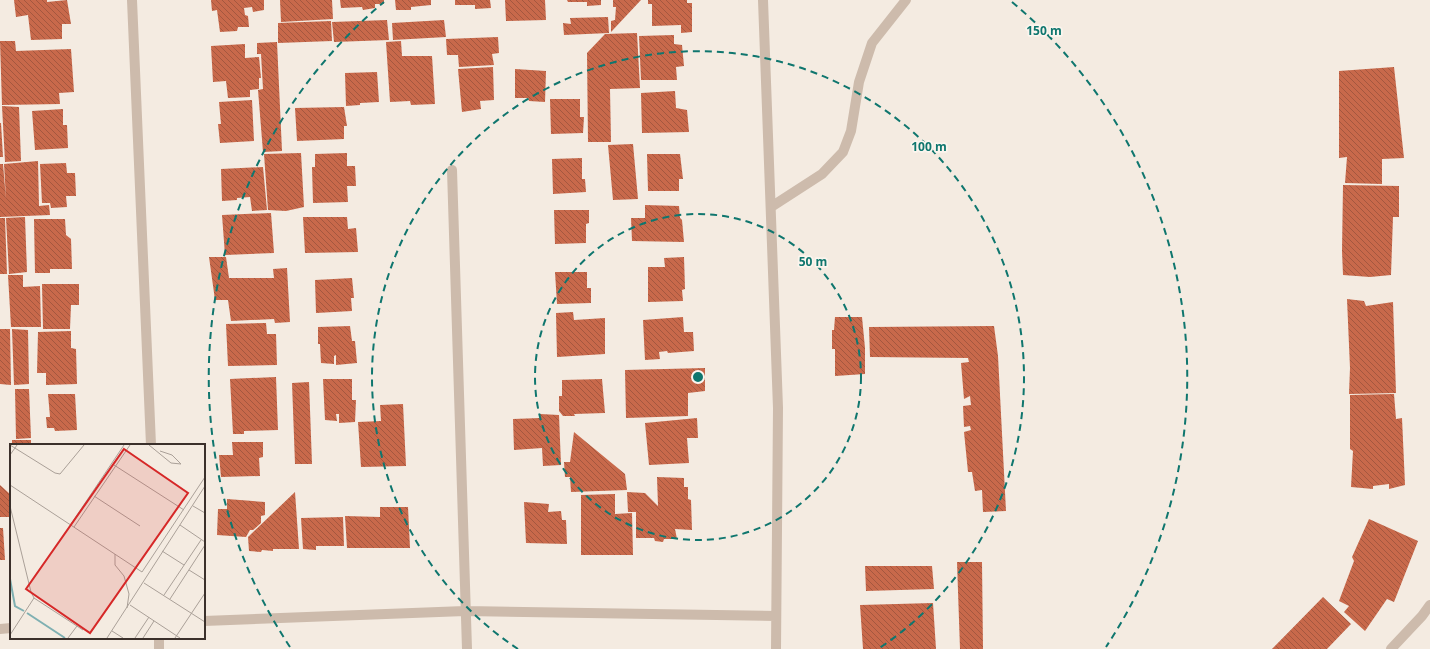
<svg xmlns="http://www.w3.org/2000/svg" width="1430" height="649" font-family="'Open Sans',sans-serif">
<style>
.building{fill:url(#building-back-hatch)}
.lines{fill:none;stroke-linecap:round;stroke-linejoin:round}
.minor{stroke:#cdbbac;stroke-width:10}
.ring{fill:none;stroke:#0f766e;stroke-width:2;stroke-dasharray:7 5}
.inset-river{fill:none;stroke:#7fb0b2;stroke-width:2}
.inset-road{fill:none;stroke:#aaa098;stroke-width:1}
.view{fill:#d62828;fill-opacity:0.15;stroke:#d62828;stroke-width:2}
.inset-edge{fill:none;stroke:#3b302b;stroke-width:2}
.centre{fill:#0f766e;stroke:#fbf5ee;stroke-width:2}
.ring-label{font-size:12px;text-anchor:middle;font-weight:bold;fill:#0f766e;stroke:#fbf5ee;stroke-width:3.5;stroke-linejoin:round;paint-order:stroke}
</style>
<defs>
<pattern id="building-back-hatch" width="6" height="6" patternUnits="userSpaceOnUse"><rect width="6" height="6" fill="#c8694b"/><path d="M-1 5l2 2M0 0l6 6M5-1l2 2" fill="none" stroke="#a4573f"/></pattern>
</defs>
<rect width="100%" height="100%" fill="#f4ebe1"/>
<path class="building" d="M14 0H47V2L67 0 71 24H62V39L31 40 28 15 16 17Z
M211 0H264V10L253 12 252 7 244 8 245 15 248 16 249 27H238L237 31 220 32 217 10 212 11Z
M280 0H332L333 19 281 22Z
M340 0H384V4H375V8L363 10 362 7 341 8Z
M395 0H431V5L411 7V10H396Z
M455 0H490L491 8 475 9V5H455Z
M505 0H545L546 20 506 21Z
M567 0H601V5L587 6V2H568Z
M613 0H641L611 32V21L615 20 616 7H613Z
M648 0H687V3H692V32L681 33V25L652 26V4H648Z
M608 17 609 33 564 35 563 23 571 24 570 18Z
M387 20 389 40 334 42 332 22Z
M444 20 446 37 393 40 392 23Z
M331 21 332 41 278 43V23Z
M637 33 640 88 610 89 611 142H588L587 53 605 34Z
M674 35V44L682 45 684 66 676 67 677 80H641L639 36Z
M498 37 499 53 492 54 494 65 459 67 458 55H447L446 39Z
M0 41H15L16 51 71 49 74 92 59 93 60 104 2 105Z
M401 41 402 56H432L435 104 411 105 410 101 390 102 386 42Z
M277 42 282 151 263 152 258 90 263 89 261 54H257V43Z
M245 44V58L259 57 261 78H259V89L250 90V97L228 98 226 81 213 82 211 46Z
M493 67 494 100 480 101 481 109 462 112 458 69Z
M1394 67 1404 158 1382 159V184L1345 183 1347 157 1339 158V71Z
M515 69 546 71 545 102 529 101 528 98H515Z
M377 72 379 102 360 103V105L346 106 345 73Z
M675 91 676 108 687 110 689 132 642 133 641 93Z
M550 99H580V117H584L583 133 551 134Z
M252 100 254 141 220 143 218 124H221L219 102Z
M2 106 19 107 21 161 5 162Z
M344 107 347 126H344V139L297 141 295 108Z
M63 109V125H67L68 148 35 150 32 111Z
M0 123H1L3 157H0Z
M633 144 638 199 613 200 608 145Z
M301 153 304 207 286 211 268 210 264 154Z
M347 153V166H355L356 186H347L348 202 313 203 312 167H315V154Z
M647 154H680L683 179H679V191H648Z
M582 158V179H585L586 192 553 194 552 159Z
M38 161 39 206 49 205 50 215 0 217V164H3L6 199 4 164Z
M66 163 67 173H75L76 196H66L67 207 51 208 50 203H42L40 164Z
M263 167 267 210 252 211 250 197 237 198V200L222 201 221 169Z
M1343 185 1399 186V217H1393L1391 275 1370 277 1343 275 1342 251Z
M645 205 679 206 680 218 682 220 684 242 632 241 631 218H645Z
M554 210H589V223L586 224V243L555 244Z
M271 213 274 253 225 255 222 215Z
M25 217 27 272 9 274 6 218Z
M303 217H347L348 229 356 228 358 252 305 253Z
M0 218H5L7 274H0Z
M34 219H65L66 235 71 239 72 269H50V273H35Z
M209 257H226L229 278H274L273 269 287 268 290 322 275 323 274 319 231 321 228 300H215Z
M684 257 685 289 682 290 683 301 648 302V267H665L664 258Z
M555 272H587V288H591V303L557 304Z
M8 275H23V287L40 286 41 327H11Z
M352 278 354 298H351L352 311 316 313 315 280Z
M42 284H79V305H71L70 329H43Z
M1347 299 1364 301 1366 306 1393 302 1396 393 1349 394 1350 368Z
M573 312 574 320 605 318V354L557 357 556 313Z
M683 317 684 332H693L694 351 668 353 667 351 659 352 660 359 645 360 643 320Z
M835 317H862L865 348V374L835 376V349H832V330H834Z
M266 323 267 334H276L277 365 228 366 226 324Z
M350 326 352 341H355L357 363 336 365V355L334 356V364L321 363 320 344H318V327Z
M994 326 998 356 1006 511 983 512 982 490 975 491 972 472H968L964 432 971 430 970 426 964 427 963 406 971 405 970 396 964 399 961 363 969 362 968 358 870 357 869 327Z
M0 329H10L11 385 0 384Z
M12 329 28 330 29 384 14 385Z
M71 331V348L76 349 77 384 46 385V373H37L38 332Z
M705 368V391L688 393V416L626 418 625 370Z
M276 377 278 430 244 431V434H233L230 379Z
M323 379H352V400H356L355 422 339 423V414H336L337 421 325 420Z
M602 379 605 413 574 414 575 416H563L559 411V396H562V380Z
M309 382 312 464H295L292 383Z
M15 389H29L31 438 16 439Z
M48 394H75L77 430 55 431 54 428H47L46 417H50Z
M1394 394 1396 419 1402 418 1405 485 1389 489V484L1373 486V489L1351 487 1353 451 1350 449V395Z
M403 404 406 466 361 467 358 422 381 421 380 405Z
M540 414 559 415 561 465 543 466 542 448 514 450 513 419 540 418Z
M697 418 698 438H687L689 463 649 465 645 423Z
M574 432 625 474 627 490 571 492 570 477H565L564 462H570Z
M12 440H31V445H12Z
M232 442H263V457L259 458 260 476 221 477 219 455H233Z
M657 477 684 478V487H688V499L691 500 692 530 675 529 677 539H664L663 542 655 541 654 538H636V512H628L627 492 645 493 658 506Z
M0 485 11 495V517H0Z
M295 492 299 549H273V551L262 550 261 552 249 551 248 537Z
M615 494V514L632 513 633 555H581V495Z
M227 499 265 502V515L261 516V523L253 530H250L246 537 217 535 218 509H227Z
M524 502 549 504 548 512 561 511 562 520H566L567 544 526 543Z
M380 507H408L410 548H347L345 516 380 517Z
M343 517 344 546H316V550L303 549 301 518Z
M1369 519 1418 541 1394 602 1387 599 1365 631 1344 612 1349 606 1339 601 1354 561 1352 557Z
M0 528H3L5 560H0Z
M957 562H982L983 649H960Z
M865 566H932L934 589 866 591Z
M1323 597 1351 624 1327 649H1272Z
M933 603 936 649H863L860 605Z"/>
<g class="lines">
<path class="minor" d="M132 0 151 445
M763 0 778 408 776 649
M452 170 467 649
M771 207 822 174 843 152 851 131 859 82 872 43 906 0
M204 621 465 611 776 616
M0 629 11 628
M159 649V638
M1391 649 1422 616 1430 605"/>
</g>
<g class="ring">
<circle cx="698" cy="377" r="163"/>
<path d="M518 649A326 326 0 1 1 878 649"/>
<path d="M290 647A489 489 0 0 1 384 2M1012 2A489 489 0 0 1 1106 647"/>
</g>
<g transform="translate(10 444)">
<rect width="195" height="195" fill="#f4ebe1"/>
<path class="inset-river" d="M0 135 5 162 14 167M17 169 55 194"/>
<path class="inset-road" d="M0 1 45 29 50 30 74 1M139 1 161 19 171 20 162 11 150 7M0 11 7 1M104 21 174 66M0 41 132 128 195 33M84 52 130 82M0 62 21 148 24 154 73 186M183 62 195 69M61 80 114 1M170 81 195 98M64 83 120 1M152 107 174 121M105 110V121L114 132 119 150 117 164M179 126 195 136M134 139 195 178M154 151 191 96M160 155 195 101M120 161 170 194M102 187 113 194M0 191 24 154M58 194 67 182M97 194 195 42M125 194 139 173M133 194 144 177M165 194 195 149"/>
<path class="view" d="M114 5 178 49 80 189 16 145Z"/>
<rect width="195" height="195" class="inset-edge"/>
</g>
<circle cx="698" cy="377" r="6" class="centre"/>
<g class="ring-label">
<text x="1044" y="35">150 m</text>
<text x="929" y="151">100 m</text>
<text x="813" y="266">50 m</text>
</g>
</svg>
